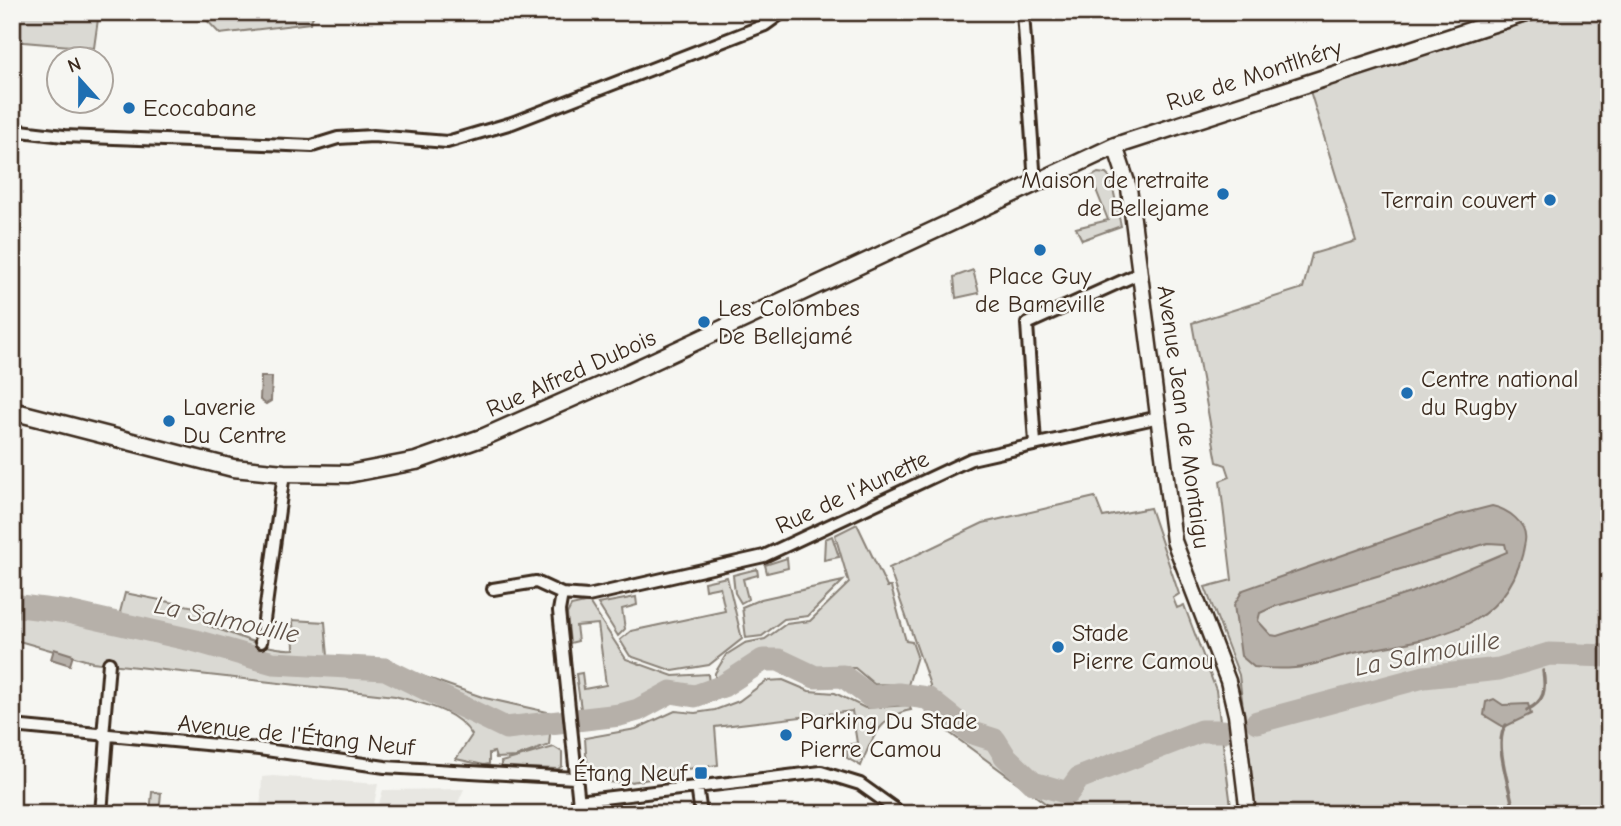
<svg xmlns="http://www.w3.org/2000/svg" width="1621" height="826" font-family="'Comic Neue',sans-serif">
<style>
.built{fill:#e8e7e2}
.green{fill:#dad9d3;stroke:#8a8278;stroke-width:2}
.water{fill:#b6b0a9;stroke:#857a71;stroke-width:2;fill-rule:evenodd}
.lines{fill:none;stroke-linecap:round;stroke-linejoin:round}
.stream{stroke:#857a71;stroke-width:3.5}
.river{stroke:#b6b0a9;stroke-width:23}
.minor-casing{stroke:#3b2a1e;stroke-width:16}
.tertiary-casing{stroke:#3b2a1e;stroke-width:19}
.secondary-casing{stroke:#3b2a1e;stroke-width:21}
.minor{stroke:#f6f6f2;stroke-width:10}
.tertiary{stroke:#f6f6f2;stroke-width:14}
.secondary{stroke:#f6f6f2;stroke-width:16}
.poi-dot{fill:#1f6fb2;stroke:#f6f6f2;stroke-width:2.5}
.labels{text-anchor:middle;stroke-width:5;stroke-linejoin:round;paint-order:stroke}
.street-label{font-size:24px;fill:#3b2a1e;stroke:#f6f6f2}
.poi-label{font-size:24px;fill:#3b2a1e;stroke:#f6f6f2;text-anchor:start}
.water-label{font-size:26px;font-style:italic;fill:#605248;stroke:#f6f6f2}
</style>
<rect width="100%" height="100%" fill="#f6f6f2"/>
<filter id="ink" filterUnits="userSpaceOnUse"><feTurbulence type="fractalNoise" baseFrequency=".0143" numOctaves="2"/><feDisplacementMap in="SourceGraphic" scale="14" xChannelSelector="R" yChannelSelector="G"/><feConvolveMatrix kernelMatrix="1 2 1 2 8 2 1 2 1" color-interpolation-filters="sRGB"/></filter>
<g filter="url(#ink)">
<path class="built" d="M273 776 378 784 372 814H260L262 777Z
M464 789 457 805 464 814H376L383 790Z"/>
<path class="green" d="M12 12H99L94 48 12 41Z
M199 12H315L310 23 220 34Z
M1560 12H1609V814H1256L1239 675 1205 587 1232 580 1220 481 1230 477 1226 465 1217 462 1192 323 1303 288 1312 254 1356 241 1310 91Z
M1098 173 1106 174 1111 179 1121 226 1082 240 1076 228 1108 220 1091 177Z
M973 270 979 293 956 298 954 277Z
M1095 497 1103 517 1150 508 1179 594 1173 598 1177 608 1184 605 1216 690 1232 814H1060L932 720 927 701 931 698 930 685 889 568 983 523Z
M857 524 887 587H891L906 641 912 642 917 656 908 685 874 684 855 668H814L786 653 760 654 715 682V673L726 655 745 643 765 639 786 624 810 621 849 583 835 535Z
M832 536 839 557 824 560 825 539Z
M787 558 788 568 767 573 765 565Z
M757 569 758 575 743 579 748 599 741 603 735 593 733 575Z
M727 577 742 639 709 665 673 671 630 656 620 640 631 631 725 611 720 587 705 590 704 582Z
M843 581 808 616 784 619 762 636 746 638 742 607 761 599Z
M125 593 205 609 206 625C233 633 266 651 294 649L293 620 325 622 328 656 385 663 485 698 552 713 549 745 516 757 496 758 494 752 489 753V764L484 765 456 759 472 735C456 709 423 704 395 696L92 662 12 639V605L68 612 117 624Z
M636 597 637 605 622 609 625 629 618 636 598 604Z
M589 602 626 659 673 676 708 674 709 684 698 689H671L631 706 582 716 576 674 582 673 584 689 606 685 598 624 576 626 578 641 570 643 567 614 571 606Z
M783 680 809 691 835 693 865 708 909 705 911 710C881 715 870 741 861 766L847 758 846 745 857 743 852 711 715 727 718 765 672 771 671 775C654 778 606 790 594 776 585 767 586 750 585 738L636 729 675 711 695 713 715 710 739 701 766 681Z
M554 747 562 752V766L558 769 501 767V762Z
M152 792 161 793 159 814H150Z"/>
<path class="water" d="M261 377H272L271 401 266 404 260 400Z
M1492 506C1507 509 1528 523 1525 541 1511 633 1433 637 1359 652 1341 655 1325 662 1307 666 1290 670 1272 669 1254 667L1241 656 1234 605 1243 590 1457 515ZM1488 543 1505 544 1507 552 1410 593 1277 636 1271 635 1258 621 1260 613 1273 607Z
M54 649 73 655 70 665 51 659Z
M1494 699 1503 705 1528 704 1531 714 1504 727 1484 715 1486 702Z"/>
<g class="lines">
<path class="stream" d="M1541 656V659
M1527 710C1545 701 1546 690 1543 671
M1506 725C1492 743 1512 791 1514 814"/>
<path class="river" d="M12 605 68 612 196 641 273 663 385 669 506 728 620 715 638 710 671 692 695 696 723 686 763 660H779L815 677 843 676 871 697 898 694 927 698 970 732 995 740 1005 756 1033 783 1068 793 1079 778 1201 731H1223
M1257 722 1424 677 1499 669 1549 654 1609 656"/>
<defs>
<path id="minor" d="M1023 12 1035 183
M12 130 64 136 312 146 338 138 373 136 447 142 512 123 765 25 783 12
M1035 443 1027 324 1140 273
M493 589 536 582 562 594 559 611 580 814
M562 594 588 596 764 556 971 459 1159 417
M261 642 284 473
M12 726 259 749 385 767 575 778
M103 736 109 663
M697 786 701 814
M578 801 821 772 860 784 902 814
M101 814 107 736"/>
<path id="tertiary" d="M1115 146 1129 188 1174 541 1228 681 1236 715 1248 814"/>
<path id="secondary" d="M12 411 233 468 284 473 348 474 416 461 484 437 613 380 1115 146 1528 12"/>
</defs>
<use href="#minor" class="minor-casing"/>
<use href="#tertiary" class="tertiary-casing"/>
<use href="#secondary" class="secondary-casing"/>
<use href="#minor" class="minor"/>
<use href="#tertiary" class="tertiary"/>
<use href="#secondary" class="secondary"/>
</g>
</g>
<g class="poi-dot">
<circle cx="129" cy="108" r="7"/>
<circle cx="1223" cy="194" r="7"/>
<circle cx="1550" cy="200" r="7"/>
<circle cx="1040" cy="250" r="7"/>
<circle cx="704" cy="322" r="7"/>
<circle cx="1407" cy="393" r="7"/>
<circle cx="169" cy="421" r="7"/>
<circle cx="1058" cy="647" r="7"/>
<circle cx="786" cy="735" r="7"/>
<rect x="694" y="766" width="14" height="14" rx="3.5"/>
</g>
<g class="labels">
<g class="street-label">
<text transform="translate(1254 75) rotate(-18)" y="8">Rue de Montlhéry</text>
<text transform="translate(571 373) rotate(-24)" y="8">Rue Alfred Dubois</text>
<text transform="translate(1184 417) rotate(82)" y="8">Avenue Jean de Montaigu</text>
<text transform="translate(852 492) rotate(-25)" y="8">Rue de l'Aunette</text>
<text transform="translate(296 735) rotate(6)" y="8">Avenue de l'Étang Neuf</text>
</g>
<g class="poi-label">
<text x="143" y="116">Ecocabane</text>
<text x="1209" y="188" text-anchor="end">Maison de retraite<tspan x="1209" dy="28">de Bellejame</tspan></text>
<text x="1536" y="208" text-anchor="end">Terrain couvert</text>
<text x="1040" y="284" text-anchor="middle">Place Guy<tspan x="1040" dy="28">de Bameville</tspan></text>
<text x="718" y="316">Les Colombes<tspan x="718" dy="28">De Bellejamé</tspan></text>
<text x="1421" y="387">Centre national<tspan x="1421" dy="28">du Rugby</tspan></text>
<text x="183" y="415">Laverie<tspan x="183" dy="28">Du Centre</tspan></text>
<text x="1072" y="641">Stade<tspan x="1072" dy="28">Pierre Camou</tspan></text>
<text x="800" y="729">Parking Du Stade<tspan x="800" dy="28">Pierre Camou</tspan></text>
<text x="687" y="781" text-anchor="end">Étang Neuf</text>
</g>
<g class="water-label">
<text transform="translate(227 619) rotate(12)" y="9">La Salmouille</text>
<text transform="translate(1427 653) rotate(-11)" y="9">La Salmouille</text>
</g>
</g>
<rect width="1621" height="826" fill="none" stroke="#f6f6f2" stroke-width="42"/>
<rect x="21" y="21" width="1579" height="784" fill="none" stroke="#3b2a1e" stroke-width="2.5" filter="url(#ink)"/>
<g transform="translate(80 80) rotate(339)"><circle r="33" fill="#f6f6f2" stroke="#aba49d" stroke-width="2"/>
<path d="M0-5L12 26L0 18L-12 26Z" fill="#1f6fb2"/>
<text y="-10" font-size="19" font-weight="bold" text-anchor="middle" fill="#3b2a1e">N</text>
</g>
</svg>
